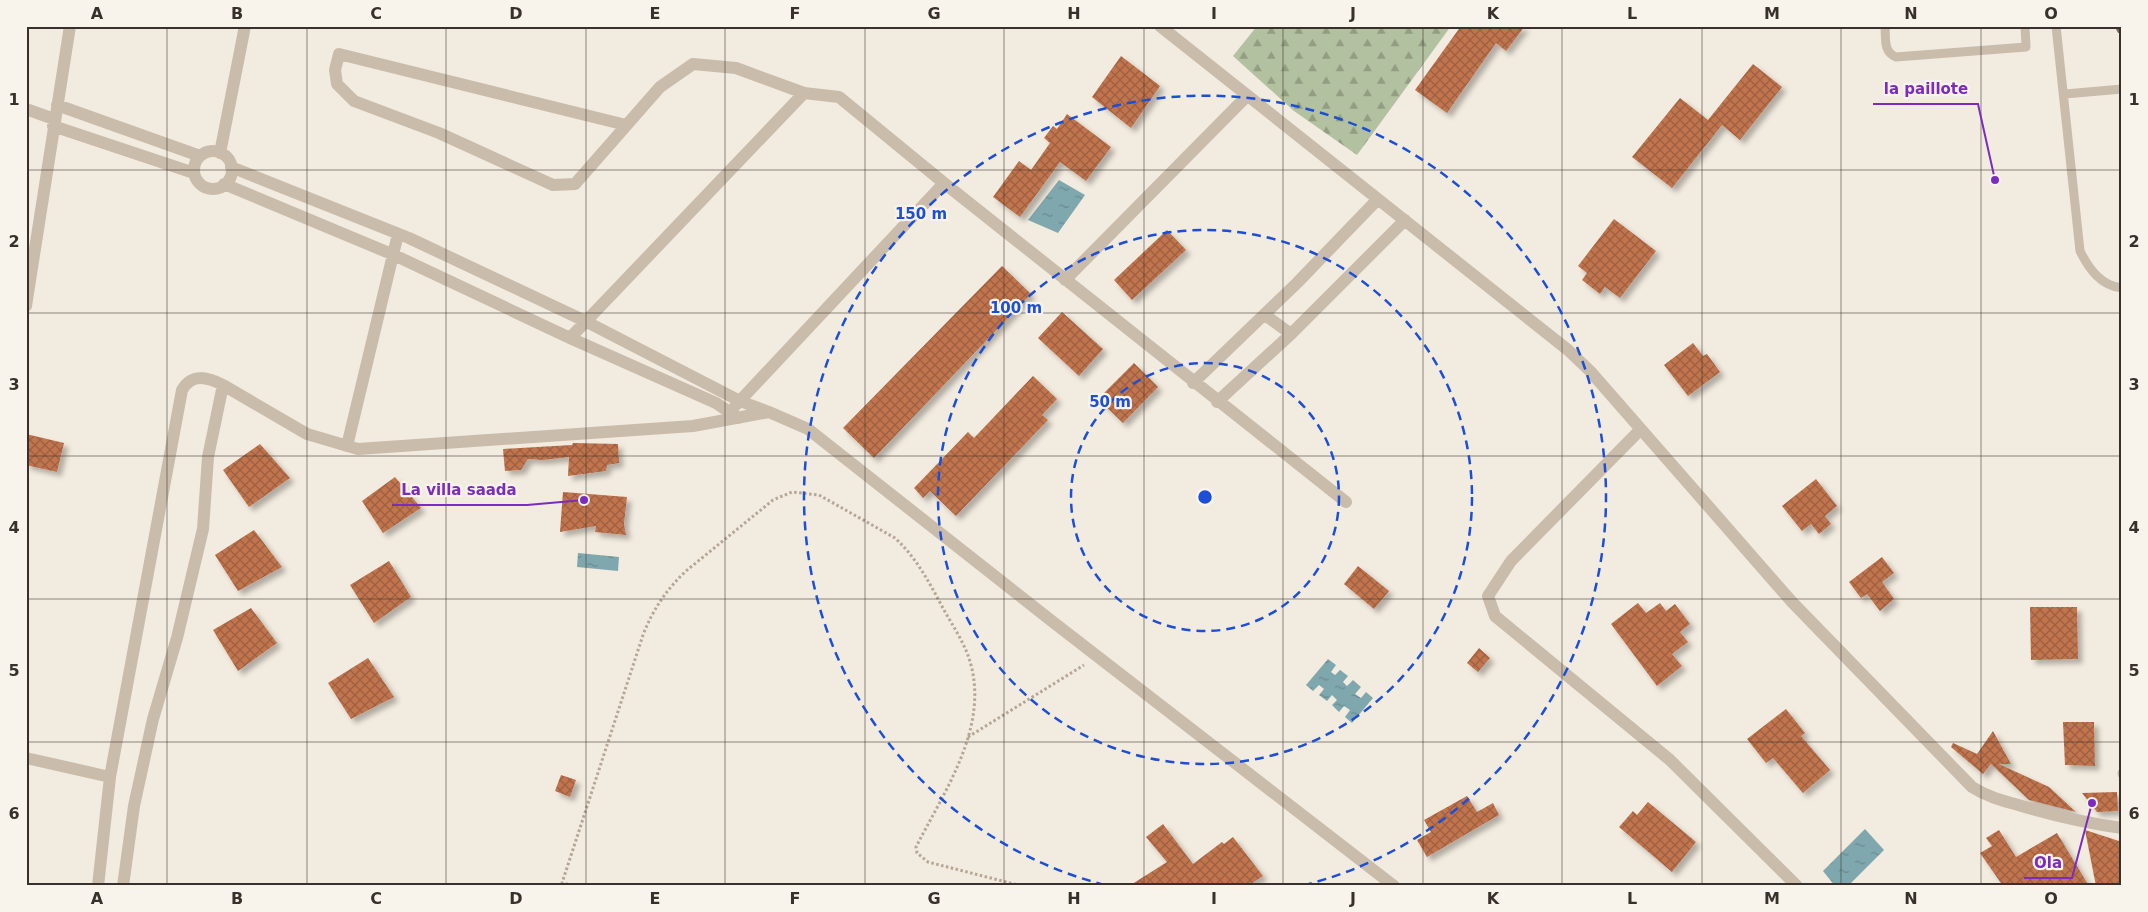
<svg xmlns="http://www.w3.org/2000/svg" width="2148" height="912" font-family="'DejaVu Sans',sans-serif">
<style>
.forest{fill:url(#forest-firs)}
.water{fill:url(#water-ripples)}
.building{fill:url(#building-cross-hatch);filter:url(#shadow)}
.lines{fill:none;stroke-linecap:round;stroke-linejoin:round}
.path{stroke:#b6a695;stroke-width:3;stroke-dasharray:2.5 2.5;stroke-linecap:butt}
.service{stroke:#cabcab;stroke-width:9}
.minor{stroke:#cabcab;stroke-width:12}
.primary{stroke:#79685c;stroke-width:12}
.grid{fill:none;stroke:#38302a;stroke-width:1;stroke-opacity:0.55}
.ring{fill:none;stroke:#1d4ed8;stroke-width:2.5;stroke-dasharray:9 6}
.centre{fill:#1d4ed8;stroke:#f9f4eb;stroke-width:2.5}
.ring-label{font-size:15px;text-anchor:middle;font-weight:bold;fill:#1d4ed8;stroke:#f9f4eb;stroke-width:4.5;stroke-linejoin:round;paint-order:stroke}
.leader{fill:none;stroke:#7b2cbf;stroke-width:2}
.callout-dot{fill:#7b2cbf;stroke:#f9f4eb;stroke-width:2}
.callout-label{font-size:15px;text-anchor:middle;font-weight:bold;fill:#7b2cbf;stroke:#f9f4eb;stroke-width:4.5;stroke-linejoin:round;paint-order:stroke}
.neatline{fill:none;stroke:#38302a;stroke-width:2}
.grid-label{font-size:16px;text-anchor:middle;font-weight:bold;fill:#38302a}
</style>
<defs>
<pattern id="forest-firs" width="22" height="20" patternUnits="userSpaceOnUse" patternTransform="scale(1.25)"><rect width="22" height="20" fill="#b2c19f"/><path d="M5 1l3.5 6h-7zM16 11l3.5 6h-7z" fill="#929d82"/></pattern>
<pattern id="water-ripples" width="26" height="14" patternUnits="userSpaceOnUse" patternTransform="scale(1.25)"><rect width="26" height="14" fill="#7fa8ae"/><path d="M2 4q2-2 4 0t4 0M15 11q2-2 4 0t4 0" fill="none" stroke="#69898e"/></pattern>
<pattern id="building-cross-hatch" width="8" height="8" patternUnits="userSpaceOnUse" patternTransform="scale(1.25)"><rect width="8" height="8" fill="#c1744e"/><path d="M0 0l8 8M0 8l8-8" fill="none" stroke="#9e6041"/></pattern>
<filter id="shadow"><feDropShadow dx="4.5" dy="4.5" stdDeviation="2.5" flood-color="#0004"/></filter>
</defs>
<rect width="100%" height="100%" fill="#f2ebdf"/>
<path class="forest" d="M1257 26H1451L1357 155 1294 111 1233 56Z"/>
<path class="water" d="M1059 180 1085 195 1058 233 1028 220Z
M578 553 619 557 618 571 577 567Z
M1328 659 1336 665 1331 672 1335 675 1340 670 1348 676 1343 682 1347 686 1353 680 1361 687 1355 694 1361 698 1366 692 1373 698 1352 723 1345 717 1350 710 1344 706 1339 712 1332 705 1337 700 1332 695 1327 701 1319 695 1324 689 1319 685 1313 691 1306 685Z
M1865 829 1884 850 1848 886H1835L1823 871Z"/>
<path class="building" d="M1461 26H1525L1506 51 1496 43 1447 113 1415 90Z
M1121 56 1160 86 1131 128 1092 97Z
M1753 64 1782 87 1740 140 1722 125 1672 188 1632 157 1680 98 1708 120Z
M1067 114 1111 147 1086 181 1060 162 1020 217 993 197 1019 161 1031 170 1050 143 1044 138 1053 126 1057 129Z
M1614 219 1656 251 1620 298 1605 287 1600 294 1582 280 1587 273 1578 266Z
M1167 230 1186 250 1132 300 1114 280Z
M1002 266 1031 294 874 458 843 428Z
M1062 312 1103 349 1079 376 1038 338Z
M1693 343 1703 356 1707 354 1720 372 1688 396 1664 365Z
M1134 363 1158 387 1123 423 1098 399Z
M1033 376 1057 399 1042 415 1048 420 956 516 930 491 923 498 914 488 968 432 974 438Z
M26 434 64 443 57 472 26 465Z
M573 443 618 444 619 463 607 465 606 471 568 476 569 457 543 460 528 459 521 470 505 471 503 449 572 445Z
M260 444 290 478 249 507 223 470Z
M395 477 421 508 383 533 362 501Z
M1816 479 1837 506 1825 516 1831 524 1819 534 1811 524 1802 531 1782 506Z
M563 492 627 497 624 524 626 535 595 532 596 526 560 532Z
M254 530 282 567 238 591 215 555Z
M1882 557 1894 573 1882 582 1894 599 1880 611 1867 594 1861 598 1849 582Z
M389 561 411 597 374 623 350 585Z
M1358 566 1389 591 1374 609 1344 584Z
M1638 603 1646 613 1660 603 1666 611 1675 604 1690 624 1680 632 1688 642 1672 654 1682 666 1657 686 1611 624Z
M2030 607H2077L2078 659 2031 660Z
M251 608 277 643 238 671 213 630Z
M1479 648 1490 658 1478 672 1467 663Z
M368 658 394 697 351 719 328 683Z
M1786 709 1805 733 1801 736 1830 770 1803 793 1773 758 1766 763 1747 739Z
M2063 722H2094L2095 766 2065 765Z
M1993 731 2011 764H1999L2049 787 2076 812 2029 800 1991 764 1983 774 1951 747 1953 743 1977 754Z
M561 775 576 780 570 797 555 791Z
M2117 792 2118 811 2097 812 2082 793Z
M1467 796 1477 812 1493 803 1499 815 1427 857 1417 840 1431 832 1424 820Z
M1648 802 1696 842 1672 872 1619 827 1633 811 1637 815Z
M1163 824 1193 864 1222 842 1224 844 1233 837 1263 876 1248 886H1129L1167 862 1146 837Z
M1999 830 2016 857 2057 833 2089 886H2003L1980 853 1992 846 1986 838Z
M2085 830 2122 842V882L2115 886H2096Z"/>
<g class="lines">
<path class="path" d="M968 737 1084 665
M578 886 562 883 643 635C653 609 667 589 686 571L773 500 792 492 819 495 895 538C917 558 930 584 944 610 954 628 966 645 971 665 988 729 944 792 916 847L917 853 928 862 1022 886"/>
<path class="service" d="M1885 26C1886 38 1883 52 1896 57L2026 47 2025 26
M2056 26 2080 251C2089 269 2101 286 2122 288
M2065 94 2122 89
M2122 773V774"/>
<path class="minor" d="M1160 26 1568 350 1590 371 1792 602 1972 787C1986 796 2000 800 2015 804 2051 815 2085 823 2122 828
M57 105 200 156
M26 109 54 119
M53 126 194 173
M194 170a19 19 0 1 1 38 0a19 19 0 1 1-38 0Z
M220 153 245 26
M231 167 409 238 585 321 740 401 769 412
M944 183 1346 502
M224 184 394 255 570 338 716 403 738 418
M1065 280 1247 96
M26 306 70 26
M1265 315 1291 334
M570 338 804 93 736 68 693 64 660 87 575 184 553 185 439 133 354 101 337 84 335 70 339 54 626 125
M1193 383 1297 283 1378 199
M1217 402 1291 334 1405 220
M735 406 944 183 839 97 804 93
M1640 430 1511 561 1488 596 1495 616 1670 760 1797 886
M347 446 398 234
M26 758 110 777
M98 886 110 777 182 390C192 373 207 377 223 385
M123 886 134 806 153 719 177 638 203 529 208 457 223 385 307 434 358 449 693 426 769 412 808 429 1053 622 1394 886"/>
<path class="primary" d="M2122 26V28"/>
</g>
<path class="grid" d="M167 26V886M307 26V886M446 26V886M586 26V886M725 26V886M865 26V886M1004 26V886M1144 26V886M1283 26V886M1423 26V886M1562 26V886M1702 26V886M1841 26V886M1981 26V886M26 170H2122M26 313H2122M26 456H2122M26 599H2122M26 742H2122"/>
<g class="ring">
<circle cx="1205" cy="497" r="134"/>
<circle cx="1205" cy="497" r="267"/>
<path d="M1105 885A401 401 0 1 1 1305 885"/>
</g>
<circle cx="1205" cy="497" r="8" class="centre"/>
<g class="ring-label">
<text x="921" y="219">150 m</text>
<text x="1016" y="313">100 m</text>
<text x="1110" y="407">50 m</text>
</g>
<path class="leader" d="M1995 180L1978 104H1873M584 500L527 505H392M2092 803L2072 878H2024"/>
<g class="callout-dot">
<circle cx="1995" cy="180" r="5"/>
<circle cx="584" cy="500" r="5"/>
<circle cx="2092" cy="803" r="5"/>
</g>
<g class="callout-label">
<text x="1926" y="94">la paillote</text>
<text x="459" y="495">La villa saada</text>
<text x="2048" y="868">Ola</text>
</g>
<rect width="2148" height="912" fill="none" stroke="#f9f4eb" stroke-width="55"/>
<rect x="28" y="28" width="2092" height="856" class="neatline"/>
<g class="grid-label">
<text x="97" y="19">A</text>
<text x="237" y="19">B</text>
<text x="376" y="19">C</text>
<text x="516" y="19">D</text>
<text x="655" y="19">E</text>
<text x="795" y="19">F</text>
<text x="934" y="19">G</text>
<text x="1074" y="19">H</text>
<text x="1214" y="19">I</text>
<text x="1353" y="19">J</text>
<text x="1493" y="19">K</text>
<text x="1632" y="19">L</text>
<text x="1772" y="19">M</text>
<text x="1911" y="19">N</text>
<text x="2051" y="19">O</text>
<text x="14" y="105">1</text>
<text x="2134" y="105">1</text>
<text x="14" y="247">2</text>
<text x="2134" y="247">2</text>
<text x="14" y="390">3</text>
<text x="2134" y="390">3</text>
<text x="14" y="533">4</text>
<text x="2134" y="533">4</text>
<text x="14" y="676">5</text>
<text x="2134" y="676">5</text>
<text x="14" y="819">6</text>
<text x="2134" y="819">6</text>
<text x="97" y="904">A</text>
<text x="237" y="904">B</text>
<text x="376" y="904">C</text>
<text x="516" y="904">D</text>
<text x="655" y="904">E</text>
<text x="795" y="904">F</text>
<text x="934" y="904">G</text>
<text x="1074" y="904">H</text>
<text x="1214" y="904">I</text>
<text x="1353" y="904">J</text>
<text x="1493" y="904">K</text>
<text x="1632" y="904">L</text>
<text x="1772" y="904">M</text>
<text x="1911" y="904">N</text>
<text x="2051" y="904">O</text>
</g>
</svg>
